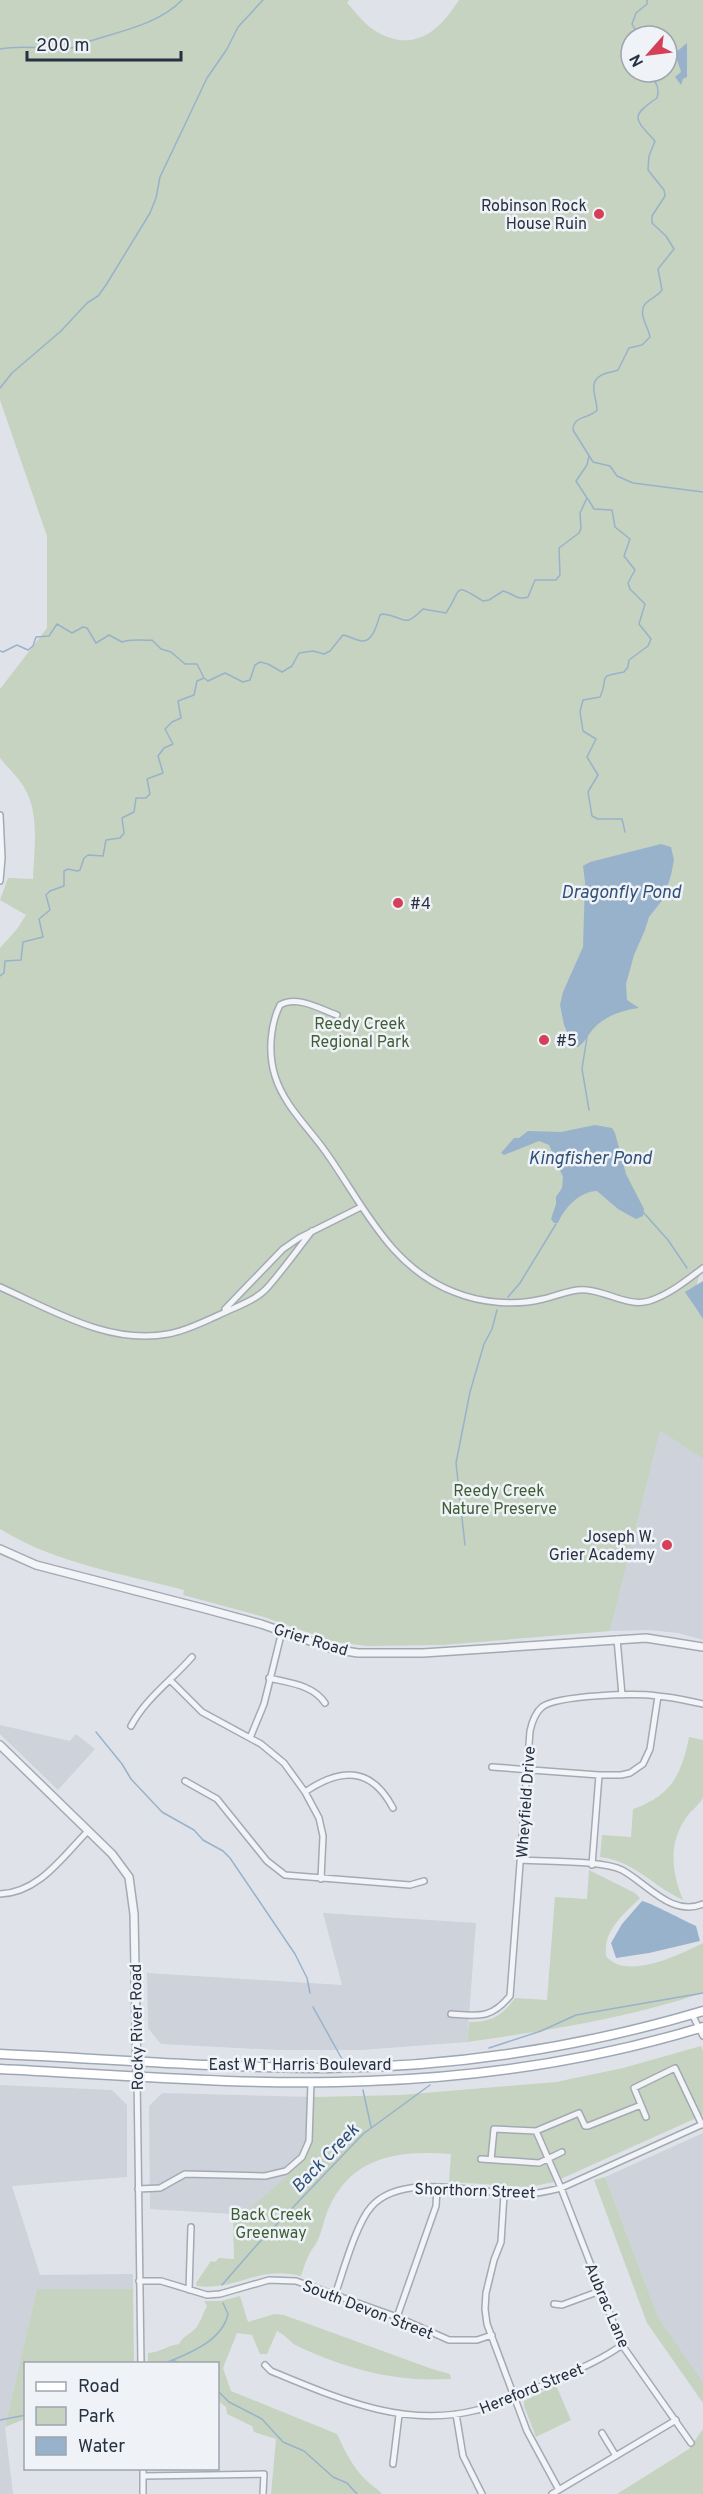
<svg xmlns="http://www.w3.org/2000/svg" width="703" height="2494" font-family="Overpass,sans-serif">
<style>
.built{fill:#cdd2db}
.green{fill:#c5d3c0;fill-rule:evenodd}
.water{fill:#99b2cb}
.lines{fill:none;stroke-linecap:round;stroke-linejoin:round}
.stream{stroke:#99b2cb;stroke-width:1.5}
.minor-casing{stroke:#a4aab3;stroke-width:8}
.tertiary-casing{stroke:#a4aab3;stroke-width:10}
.primary-casing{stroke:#9ea8b5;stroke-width:11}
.minor{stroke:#f2f4f7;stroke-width:5}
.tertiary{stroke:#f2f4f7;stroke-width:7}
.primary{stroke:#fff;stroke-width:8}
.poi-dot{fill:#d43f59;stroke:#eff2f7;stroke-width:2}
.labels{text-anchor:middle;stroke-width:5;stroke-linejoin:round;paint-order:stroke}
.poi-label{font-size:16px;fill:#273141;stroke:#eff2f7;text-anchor:end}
.park-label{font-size:16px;fill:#3d5d34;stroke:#eff2f7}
.street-label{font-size:16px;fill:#273141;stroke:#eff2f7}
.water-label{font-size:18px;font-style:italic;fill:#305177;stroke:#eff2f7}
</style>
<rect width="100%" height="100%" fill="#dfe3e9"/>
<path class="built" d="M660 1431 703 1459V1640L678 1633 649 1630 610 1631Z
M0 1725 70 1741 76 1734 95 1749 58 1790 0 1734Z
M323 1913 476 1923 467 2042 362 2050H277L161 2044 148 2028 147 1973 342 1985Z
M0 2085 112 2090 127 2105V2177L12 2186 40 2275 133 2274V2289L37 2290 5 2427 13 2494H0Z
M162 2093 314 2097 311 2146 298 2166 250 2210 233 2214 150 2209 149 2106Z
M703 2133V2382L658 2317 605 2177Z"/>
<path class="green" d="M0 0H349L347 3C356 12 364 24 374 30 412 54 438 33 459 0H703V1262L692 1303 703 1319V1459L660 1431 610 1631 443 1645 368 1646 335 1642 264 1617 183 1595 184 1590C123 1574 55 1563 0 1529V948L17 929 26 915 0 900 8 878 33 879C34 849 40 814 24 787 18 777 8 768 0 758V689L47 628V536L0 400ZM631 36H667V72H631Z
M689 1737 703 1740C703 1752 703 1788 703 1797 701 1803 692 1810 688 1815 668 1842 671 1870 683 1900 652 1886 635 1861 600 1857L602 1835 631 1837 633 1809C671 1796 682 1774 689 1737Z
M589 1870 635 1893 640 1898C623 1915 603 1930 606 1956 626 1981 679 1955 703 1943V1993C626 2018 547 2031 467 2042L469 2022C491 2022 502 2016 515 1998L547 2000 555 1897 587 1899Z
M701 2046 703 2051V2115L554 2182 529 2187 449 2182 451 2154C398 2150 351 2156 328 2210 323 2221 321 2239 313 2248 308 2255 304 2266 301 2276 258 2265 237 2291 197 2286L196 2283 211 2261 215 2262 219 2258 234 2259 233 2214 250 2209 298 2166 311 2146 314 2097 401 2095 556 2082 623 2068Z
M605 2177 658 2317 703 2382V2403L647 2323 594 2180Z
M37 2289H133L134 2363 26 2364 25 2419 5 2427Z
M240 2296 248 2322 274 2314 284 2315 432 2369 450 2374 451 2379C395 2382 350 2370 299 2347 290 2343 286 2335 277 2331L267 2354H260L252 2335 237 2333 223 2368 231 2391 337 2434C345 2451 353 2468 367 2481 372 2486 377 2488 382 2494H271L276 2439 254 2432 252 2426 227 2414 226 2407 218 2401V2364L148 2363V2353C160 2352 167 2346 179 2344 183 2335 194 2333 198 2325 202 2319 203 2312 207 2306L204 2301H221Z
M556 2385 571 2420 536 2437 524 2406V2401Z
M703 2429V2494H617L689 2449Z"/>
<path class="water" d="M687 43V77L683 79 681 85 675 77 681 72 675 53Z
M661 844 671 847 674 860 671 875 664 898 649 917 645 930 634 955 626 984 627 1000 639 1008C623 1010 605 1016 594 1028 588 1035 585 1042 578 1047H574L564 1025 560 1005 563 992 583 947 585 882 583 866 590 862Z
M595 1125 612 1128 615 1133 626 1174 644 1209 643 1216 636 1219 618 1209 597 1191C580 1191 564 1208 558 1223H554L551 1219 556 1204V1197L562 1188 563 1177 549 1145 539 1141 504 1155 501 1153 514 1138H519L528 1131 561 1132Z
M703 1281V1319L685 1292Z
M642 1901C647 1901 687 1922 696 1926L700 1941 649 1953 616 1958 611 1943 622 1924Z"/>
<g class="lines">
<path class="stream" d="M644 36 636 31 632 24 636 13 647 4V0
M0 49C25 44 54 51 78 47 82 46 86 42 90 41 121 31 159 24 182 0
M641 72C653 79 661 83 657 98 629 117 635 119 655 141L649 156 648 170 664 190 665 196 652 216V223L666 236 674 249 658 269 662 290C658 296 651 298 646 303 637 313 648 326 650 337L642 345 629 348 618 370C613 372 608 372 604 374 586 381 597 397 597 410 590 419 573 415 573 430L593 462 610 466 617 476 633 483 703 492
M0 388 12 373 61 331 87 303 98 296 106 285 150 213 156 198 160 177 207 78 227 49 238 27 263 0
M588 499 594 509 612 510 615 527 630 539 624 556 635 570 628 583 630 589 645 604 639 624 651 639 648 646 629 660 628 667 624 672C595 677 610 676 600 697L583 700 580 712 583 731 596 739 587 757 598 775 588 792 592 816 598 819H622L625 832
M0 651 3 652 17 645 28 650 33 646 36 637 49 636 57 624 72 633 83 627 87 628 96 643 109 635 122 642C132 638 141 641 152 640L161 649 171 652 185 664H197L204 678 208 681 225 673 243 682 250 680 255 665 260 662 268 664 282 672 292 666 299 653 313 651 324 654 330 651 343 635C349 636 355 640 362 641 373 642 377 624 380 615L383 614C406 617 403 629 423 609L446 613C463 588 452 582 483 601L489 600 503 591C513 593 517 601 528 597L535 580H556L560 575 559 548 579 533 581 528 580 513 587 498 576 481 587 465 589 456
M0 976 4 973 5 961 21 960 23 942 43 937 39 919 50 910 46 895 50 891 64 886V871L68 869 77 871 80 870 84 858 88 855 103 856 106 840 120 838 124 833 122 818 134 812 136 798H146L150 794 147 779 163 773 158 756 164 748 173 744 165 729 172 722 181 718 178 701 194 695 197 681 204 678
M587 1037 582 1069 589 1110
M643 1212 668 1240 687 1268
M508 1297 520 1283 556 1224
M465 1545 456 1463 470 1392 484 1344 492 1329 497 1310
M96 1732 122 1764 131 1779 162 1812 194 1830 203 1840 223 1851 230 1858 295 1954 307 1978 310 1993
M313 2007 342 2059
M489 2048 541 2031 576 2015 703 1993
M363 2090 371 2127
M222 2285 255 2247 363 2134 430 2085
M172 2360 182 2364
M163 2364C187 2354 222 2342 228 2314L223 2303
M218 2391 229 2402 262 2419 283 2442 304 2451 333 2477 347 2483 357 2494
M0 2420 26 2415"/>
<defs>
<path id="minor" d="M0 815 2 858 0 881
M337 1015C320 1009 297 995 280 1005 270 1025 268 1054 275 1076 284 1105 307 1126 325 1151 363 1204 389 1267 454 1292 481 1303 515 1306 543 1299 557 1296 573 1288 587 1290 608 1292 629 1307 649 1301 669 1295 687 1280 703 1268
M0 1287C52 1310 109 1345 168 1334 186 1331 203 1322 219 1315 235 1307 255 1301 267 1288 283 1270 297 1250 312 1231
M225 1309 283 1249 299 1238 361 1207
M617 1639 622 1695
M269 1678C290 1683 313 1685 325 1703
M170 1680 202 1712 261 1744 284 1763 305 1792 319 1818 323 1836 321 1879
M131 1726C146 1698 172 1680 192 1657
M250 1738 264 1704 282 1631
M492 1767 599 1775H621L630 1773 643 1764 650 1749 658 1696
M185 1781 217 1799 267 1861 285 1875 410 1885 424 1881
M305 1792C340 1768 371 1766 393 1808
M521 1860C546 1862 601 1860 622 1870 648 1884 671 1917 703 1904
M592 1865 599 1775
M0 1894C39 1893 63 1856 88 1831
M451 2014C479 2016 491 2019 510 1996L530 1731C532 1722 535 1713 542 1707 558 1695 636 1693 657 1696 673 1697 688 1701 703 1704
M692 2014 703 2036
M137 2076 141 2364
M646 2117 634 2088 675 2068 702 2125
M536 2131 561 2188 622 2345 691 2443
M481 2159 539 2163 562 2152
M491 2160 494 2129 536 2131 579 2113 585 2126H588L641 2105
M138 2189 160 2188 185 2174 265 2176 286 2171 302 2157 309 2141 311 2082
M504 2194 501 2242 494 2260 486 2293 485 2309 487 2324 527 2431 559 2490
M139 2281H161L207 2295 220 2294 269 2280 296 2281 397 2317 449 2340H477L492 2335
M189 2290 191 2227
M335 2295C343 2272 356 2224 371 2207 403 2170 482 2195 525 2194 538 2194 549 2191 561 2188L703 2124
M554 2304 562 2305 600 2291
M397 2317 436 2206 437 2188
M265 2365 271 2371C337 2398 404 2429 477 2410 500 2405 520 2395 541 2386 569 2373 597 2363 622 2345
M456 2414 463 2456 482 2494
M602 2433 616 2456
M393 2464 399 2415
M143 2468V2494
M143 2476 264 2474 263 2494
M552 2494 676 2420"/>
<path id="tertiary" d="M0 1549 36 1565 202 1608 261 1624 333 1649 358 1653H423L646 1638 703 1647
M0 1745 112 1854 129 1877 134 1914 137 2076"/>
<path id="primary" d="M0 2054C109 2059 218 2068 327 2068 454 2067 582 2047 703 2011
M0 2069C122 2075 245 2086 368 2081 480 2077 595 2060 703 2027"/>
</defs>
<use href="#minor" class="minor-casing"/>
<use href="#tertiary" class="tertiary-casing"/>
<use href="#primary" class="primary-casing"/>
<use href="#minor" class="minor"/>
<use href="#tertiary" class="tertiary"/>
<use href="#primary" class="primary"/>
</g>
<g class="poi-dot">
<circle cx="599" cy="214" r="6"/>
<circle cx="398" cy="903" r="6"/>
<circle cx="544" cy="1040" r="6"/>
<circle cx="667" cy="1545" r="6"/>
</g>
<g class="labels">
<g class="poi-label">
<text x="587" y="211">Robinson Rock<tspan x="587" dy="18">House Ruin</tspan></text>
<text x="410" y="909" text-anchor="start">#4</text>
<text x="556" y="1046" text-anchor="start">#5</text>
<text x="655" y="1542">Joseph W.<tspan x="655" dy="18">Grier Academy</tspan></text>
</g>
<g class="park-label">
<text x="360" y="1029">Reedy Creek<tspan x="360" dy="18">Regional Park</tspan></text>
<text x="499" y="1496">Reedy Creek<tspan x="499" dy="18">Nature Preserve</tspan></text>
<text x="271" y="2220">Back Creek<tspan x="271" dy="18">Greenway</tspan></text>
</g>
<g class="street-label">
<text transform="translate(311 1639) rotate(17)" y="6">Grier Road</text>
<text transform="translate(525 1802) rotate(-86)" y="6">Wheyfield Drive</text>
<text transform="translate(136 2027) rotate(-91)" y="6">Rocky River Road</text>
<text x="300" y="2070">East W T Harris Boulevard</text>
<text transform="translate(475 2190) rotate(2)" y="6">Shorthorn Street</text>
<text transform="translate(608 2305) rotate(67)" y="6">Aubrac Lane</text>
<text transform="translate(368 2309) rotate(21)" y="6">South Devon Street</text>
<text transform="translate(531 2388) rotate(-22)" y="6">Hereford Street</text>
</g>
<g class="water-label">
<text x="621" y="898">Dragonfly Pond</text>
<text x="590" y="1164">Kingfisher Pond</text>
<text transform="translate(325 2158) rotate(-46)" y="6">Back Creek</text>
</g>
</g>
<rect x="24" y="2362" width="195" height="108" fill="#eff2f7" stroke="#9fa5ae" stroke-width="1.5"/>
<rect x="36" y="2382" width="30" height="9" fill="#ffffff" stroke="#9fa5ae" stroke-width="1.5"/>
<text x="78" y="2392" font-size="18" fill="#273141">Road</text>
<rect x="36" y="2407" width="30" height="18" fill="#c5d3c0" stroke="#9fa5ae" stroke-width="1.5"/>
<text x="78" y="2422" font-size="18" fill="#273141">Park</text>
<rect x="36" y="2437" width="30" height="18" fill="#99b2cb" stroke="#9fa5ae" stroke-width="1.5"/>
<text x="78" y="2452" font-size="18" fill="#273141">Water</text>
<g transform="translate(649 54) rotate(242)"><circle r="28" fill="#eff2f7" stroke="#9fa5ae" stroke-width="1.5"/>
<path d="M0-4.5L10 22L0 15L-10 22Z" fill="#d43f59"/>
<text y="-9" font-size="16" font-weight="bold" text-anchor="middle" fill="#273141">N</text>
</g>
<path d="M27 51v9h154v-9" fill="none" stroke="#273141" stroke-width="3"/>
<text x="36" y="51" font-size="18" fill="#273141" stroke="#eff2f7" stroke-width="4.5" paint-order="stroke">200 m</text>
</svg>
